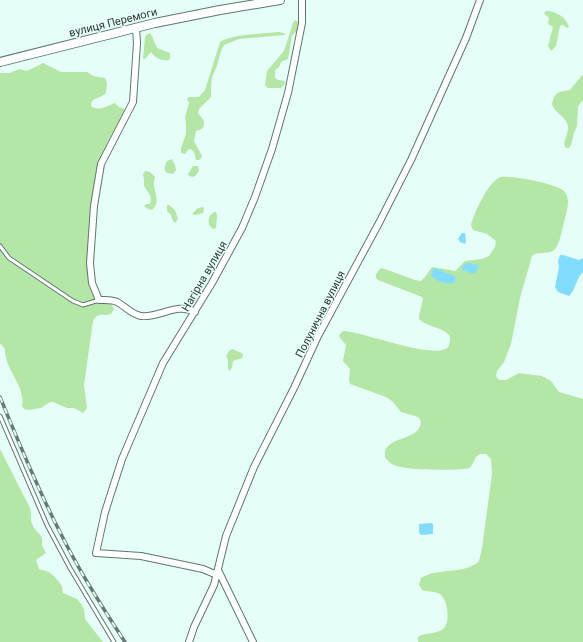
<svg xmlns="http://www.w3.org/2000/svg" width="583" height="642" font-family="Roboto,sans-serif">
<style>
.green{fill:#b4e6a6}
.water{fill:#81dcfd}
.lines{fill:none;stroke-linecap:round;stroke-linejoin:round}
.lane-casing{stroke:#5c7771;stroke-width:5}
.street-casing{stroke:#5c7771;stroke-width:8}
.secondary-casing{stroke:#5c7771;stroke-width:10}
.lane{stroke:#fff;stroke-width:3}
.street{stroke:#fff;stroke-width:6}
.secondary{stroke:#fff;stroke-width:8}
.rail-casing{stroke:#687874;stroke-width:3.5}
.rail{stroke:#e6fef8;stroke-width:2;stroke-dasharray:6;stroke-linecap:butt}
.labels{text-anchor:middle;stroke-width:3;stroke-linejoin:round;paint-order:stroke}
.street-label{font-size:11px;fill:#2b3634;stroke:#e6fef8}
</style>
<rect width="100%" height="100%" fill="#e6fef8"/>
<path class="green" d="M546 11C556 11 566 17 569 27L567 28 563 25 560 26 556 46 551 51 548 46 553 27 548 24 549 18 544 13Z
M295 20 300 23 297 32 294 33 292 36 288 59 281 62 279 67 275 70V78L278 80 285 81 284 85 281 88H268L265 85 267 71 284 51 293 23Z
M278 32 284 33 285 35 239 39 224 45 221 51 217 66 212 77 211 86V97L199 109 198 113C202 119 207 121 202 129L196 131 194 141 201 154 202 157 199 160H196L194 152 190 149 188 150 185 154 181 153V148L186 134V123L185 117 189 103 187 99 189 97H199L205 90 220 42C232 34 263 34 278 32Z
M150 33 152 36 157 48 170 53V58L169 60C161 61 155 58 151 52L145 59H143L145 37 146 35Z
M43 63 61 72H87L93 76 105 78 107 83 106 93C102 98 94 97 91 103V106C99 112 107 106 115 103L119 107 126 110 108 141 97 208 88 237 90 250 91 282 99 300 112 305 114 309 111 314C102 317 99 311 93 321L84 385 87 408 83 413 74 408H67L53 402H50L41 408 28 410 24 409 22 406C26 386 4 369 5 349L0 343V73H10L19 69 27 71Z
M583 74V100L578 106 577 126 574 133 571 145 569 148H566L564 144C565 139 568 133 568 128 569 118 554 113 552 104 555 91 559 92 570 90Z
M172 159 175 165 176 170 173 174 167 173C163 170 165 165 167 161Z
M193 166H198L199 171 195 176 192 177 188 175V174Z
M145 171 150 172 155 177C150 188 163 200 152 210L148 209 144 206 146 204H150C153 195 148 193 144 186V179L143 174Z
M500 177C510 175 559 184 565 192 571 200 566 214 564 222 562 230 560 243 555 249 549 256 538 250 532 256L520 298 511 344 504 362 497 371 496 376 499 380H506L519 373 542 376 551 381 559 392 583 399V642H418V638L419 636C426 633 437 634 443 629 451 623 448 600 440 594 435 591 427 592 422 590L419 585 421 578C438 567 465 575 479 561L482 548 492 474 491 459 486 454H480L476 457 470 468C460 471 412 470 401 467 394 466 389 463 385 457 382 434 421 443 421 421L418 417 401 412 392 401 386 397 350 384 349 380 350 369 343 361 346 345 340 338 339 335 343 331C361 331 437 361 448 347 450 343 451 338 449 335 442 327 427 327 419 319V316L423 299 422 297 378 280 376 278V274L380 269 382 268 415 280 421 281 425 277 432 267 455 271 465 261 482 259 489 256 495 247 496 241 487 234 473 230 471 225C475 211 487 184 500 177Z
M167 205H169L175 210 178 219 175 223 173 221 171 215 167 211Z
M203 207 204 209 203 213 196 215 192 214 198 208Z
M214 212H216L217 216 216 228 213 229 209 225C208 219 209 215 214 212Z
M232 349 242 353 243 355 242 358 233 361 232 367 230 371 228 369V360L226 356 229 351Z
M0 449 30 508C32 514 30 520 32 524 34 530 40 533 42 538V545L46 553 36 560 39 569 49 572 54 576 62 586 63 593 77 599 82 605 84 609 85 619 103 642H0Z"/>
<path class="water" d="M462 233H465L466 242 465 244 460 242 458 239Z
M560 255H563L579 260 583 258V272C576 278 576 289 569 296L558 292 555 287 559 267 558 261Z
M467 263 479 265 476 273H471L462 270 463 265Z
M435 268 454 276 456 278 454 283C447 285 435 281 431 275L433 269Z
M431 523 433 524V534L421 535 419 532V524Z"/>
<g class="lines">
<defs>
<path id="lane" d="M0 246 9 258 73 301 83 305 99 300
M0 416 47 525 70 568 114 642"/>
<path id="street" d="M136 28 137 43 133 102 101 164 94 206 90 263 92 283 99 300C104 300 112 299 117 302 125 306 132 315 141 316 160 318 177 302 195 312
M218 570 253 642
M217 575 203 569 141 556 96 553 105 512 122 459 163 363 212 283 242 228 255 197 272 149 288 93 302 23V0
M189 642 194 627 214 585 226 536 254 467 294 388 318 336 379 223 411 160 466 38 480 0"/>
<path id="secondary" d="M0 62 155 23 220 10 280 0"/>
</defs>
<use href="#lane" class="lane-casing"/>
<use href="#street" class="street-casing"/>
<use href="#secondary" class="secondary-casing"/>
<use href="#lane" class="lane"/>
<use href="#street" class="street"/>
<use href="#secondary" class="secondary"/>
<defs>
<path id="rail" d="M0 397C19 443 38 490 61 534 79 571 102 607 125 642"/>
</defs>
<use href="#rail" class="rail-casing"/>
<use href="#rail" class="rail"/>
</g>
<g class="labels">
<g class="street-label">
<text transform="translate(113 22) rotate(-14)" y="4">вулиця Перемоги</text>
<text transform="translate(204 276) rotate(-60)" y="4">Нагірна вулиця</text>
<text transform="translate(320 314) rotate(-63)" y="4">Полунична вулиця</text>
</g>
</g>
</svg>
